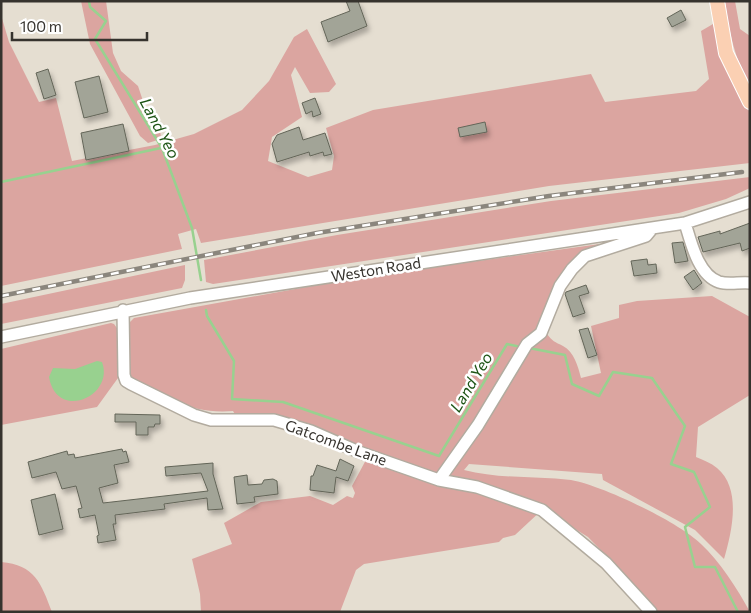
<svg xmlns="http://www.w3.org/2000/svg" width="751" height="613" font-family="Commissioner,sans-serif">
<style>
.green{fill:#dba5a0}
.water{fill:#98d18f}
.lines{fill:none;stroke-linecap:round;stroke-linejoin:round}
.stream{stroke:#98d18f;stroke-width:2.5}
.building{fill:#a2a497;stroke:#636558;filter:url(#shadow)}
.minor-casing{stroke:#b2ab9f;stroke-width:14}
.major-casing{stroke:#fff;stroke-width:16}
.minor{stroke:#fff;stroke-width:11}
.major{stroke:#fbd0b3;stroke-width:14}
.rail-casing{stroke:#8b867d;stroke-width:4.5}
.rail{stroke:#fff;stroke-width:2.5;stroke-dasharray:8;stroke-linecap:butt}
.labels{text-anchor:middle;stroke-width:5;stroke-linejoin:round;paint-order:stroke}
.street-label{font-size:15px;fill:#36332e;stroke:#fff}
.water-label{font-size:16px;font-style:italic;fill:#1d5415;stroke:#fff}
</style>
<defs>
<filter id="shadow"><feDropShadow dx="2.5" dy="4.5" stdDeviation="2.5" flood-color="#0004"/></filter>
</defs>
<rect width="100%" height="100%" fill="#e5ded1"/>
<path class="green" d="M81 1H106L113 53 121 71 138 86 149 119 160 129 161 139 148 143 140 136 90 44Z
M725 1H735L740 29 750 36V87C735 60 729 32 725 1Z
M1 15 9 42 39 102 56 98 72 161 155 145 194 134 242 110 269 81 294 37 307 29 336 84 329 92 310 93 295 67 291 75 302 117 272 137 268 161 308 177 332 170 334 156 326 128 373 110 591 74 605 102 696 91 709 79 701 31 713 24 723 62 744 105 750 112V163L549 186 201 243 196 229 178 234 182 249 1 286Z
M750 177V188L726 199 679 213 213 284 206 282 204 260 337 235 551 201Z
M600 244 582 254 567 270 547 334C552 341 555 342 563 346 574 352 578 366 581 378L601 373 591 326 619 318V305L637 301 712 296 750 317V395L698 427 696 457C703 460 711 463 717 468 742 489 732 531 724 559L695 530 603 480 602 474 469 464 464 470C498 479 536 476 571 480 601 485 679 522 701 544 720 562 737 588 750 612H655L624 574 588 537 543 509 515 535 503 538 499 542 364 564 356 570 340 612H201L200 594 192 559 232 544 224 523 261 502 310 496 333 505 347 496 353 498 355 493 352 486 367 458 291 428 236 416 233 411C191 414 171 399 135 382L128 374 127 369 130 322 134 318 356 278Z
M185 265V280L182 288 1 324V304Z
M111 323 114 324 119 331 118 378 97 407 1 425V349Z
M1 562C35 565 41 583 52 612H1Z"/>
<path class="water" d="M97 361 102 362C115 396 57 422 49 377L53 368 75 369Z"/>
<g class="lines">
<path class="stream" d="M89 1 90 7 106 21 95 39 162 148 192 228 201 280
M1 182 161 148
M206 310 207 316 234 361 232 399 283 402 439 456 507 344 521 347
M529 348 565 355 572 384 599 396 613 372 652 378 685 426 671 464 694 472 710 507 685 527 695 567H715L738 612"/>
</g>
<path class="building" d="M346 1H358L367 26 328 42 321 22 350 11Z
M681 10 686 20 672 27 667 18Z
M48 69 56 95 44 99 36 73Z
M99 76 108 112 84 118 75 82Z
M315 98 321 114 313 117 312 111 306 114 302 103Z
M485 122 487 132 460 137 458 128Z
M123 124 129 151 86 160 81 133Z
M299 127 303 140 325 133 332 154 324 156 323 152 310 156 309 152 277 162 272 144 277 135Z
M750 223V248L742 251 740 243 703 252 698 237 720 231V234Z
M683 242 688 261 675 263 672 243Z
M647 259 648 265 656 264 657 273 634 276 631 261Z
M694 270 702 283 693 290 684 277Z
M586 285 589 293 579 296 585 313 573 317 565 294 566 292Z
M588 328 597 355 588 358 579 330Z
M115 414 160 415V424H155L154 427H148V435H136V422H115Z
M122 449 123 452 126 451 129 462 114 465 118 483 99 488 103 503 208 491 201 473 166 476 165 467 213 463V474L223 509 208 510 207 498 164 504 165 509 115 515 116 524H113L116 540 98 543 97 536 99 535 95 515 80 518 78 509 82 508 76 486 62 489 56 472 32 478 28 462 67 451 68 455 74 454 75 458Z
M340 459 354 466 348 481 336 477 334 493 310 490 311 476H313L317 465 336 471Z
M247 475 248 485 262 484 264 480 273 479 277 481 278 494 254 497 255 502 237 504 234 477Z
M55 494 63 529 39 535 31 500Z"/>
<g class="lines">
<defs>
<path id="minor" d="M685 223C691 242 698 275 719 282 729 285 739 282 750 283
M123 310 124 375 126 381 131 384 194 415 211 420H274L311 431 359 452 439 480 477 487 542 510 606 563 651 612
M1 337 190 298 685 223 750 202
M439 480 478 425 527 344 541 333 560 286 572 269 585 256 646 236 651 230"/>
<path id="major" d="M717 1 726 53 750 102"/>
</defs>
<use href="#minor" class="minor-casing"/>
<use href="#major" class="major-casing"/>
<use href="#minor" class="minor"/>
<use href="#major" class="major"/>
<defs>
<path id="rail" d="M1 296 317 233 549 196 742 172"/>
</defs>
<use href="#rail" class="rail-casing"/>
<use href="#rail" class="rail"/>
</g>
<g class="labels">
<g class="street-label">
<text transform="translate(376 270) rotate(-9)" y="5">Weston Road</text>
<text transform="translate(336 443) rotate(20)" y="5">Gatcombe Lane</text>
</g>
<g class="water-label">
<text transform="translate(160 128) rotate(62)" y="6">Land Yeo</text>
<text transform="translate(471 382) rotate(-59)" y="6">Land Yeo</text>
</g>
</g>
<rect width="751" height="613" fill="none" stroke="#36332e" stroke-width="5"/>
<path d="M12 32v8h135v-8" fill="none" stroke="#36332e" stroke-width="2.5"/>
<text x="20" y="32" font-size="15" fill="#36332e" stroke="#ffffff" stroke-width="4" paint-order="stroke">100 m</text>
</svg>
